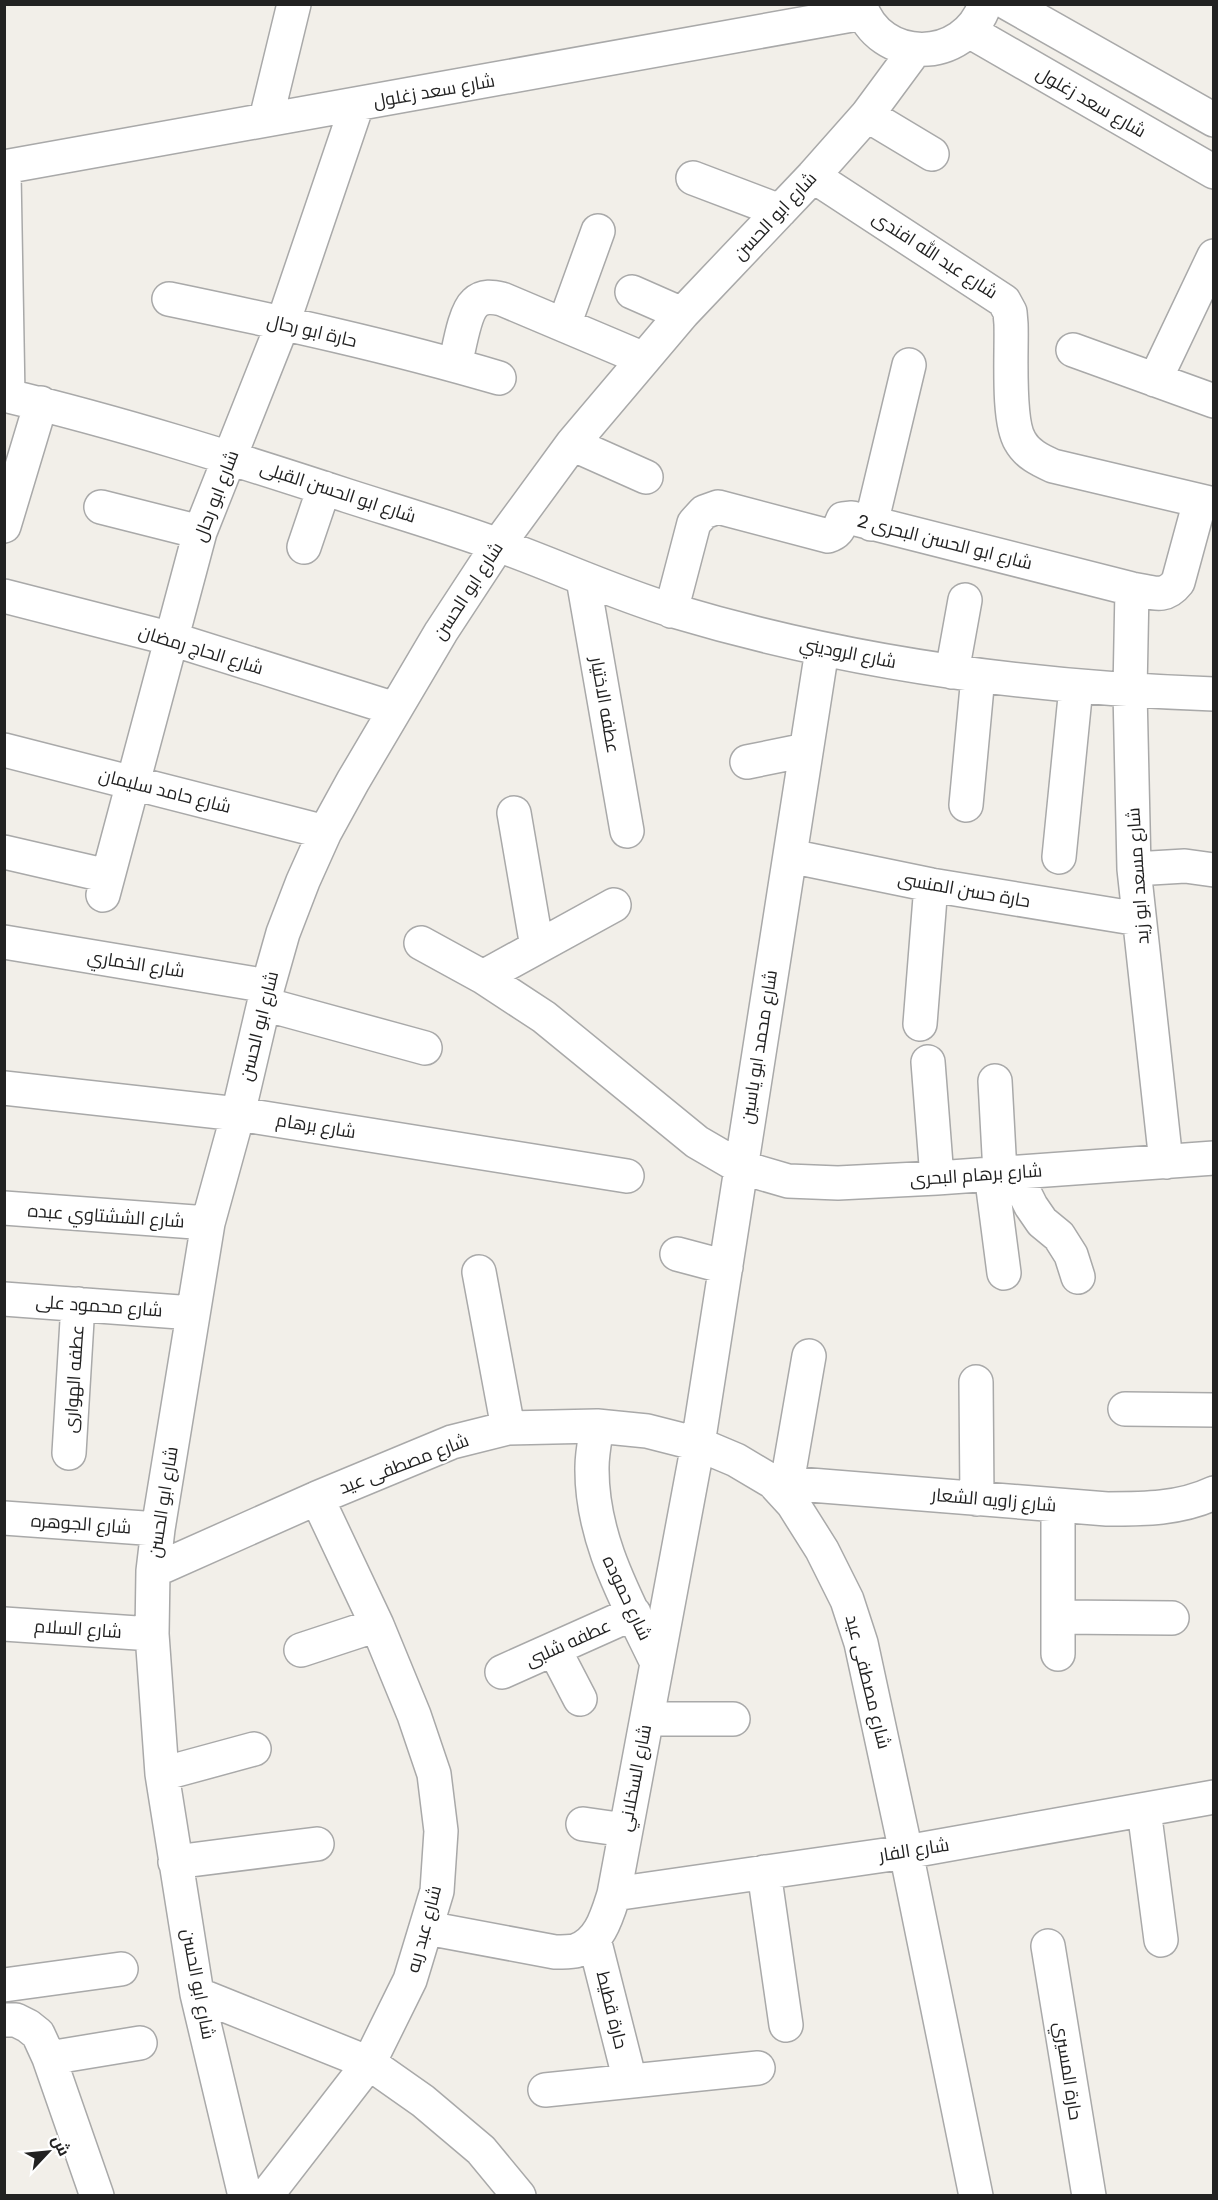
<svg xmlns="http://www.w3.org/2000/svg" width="1218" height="2200" font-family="'Golos Text',Cairo,sans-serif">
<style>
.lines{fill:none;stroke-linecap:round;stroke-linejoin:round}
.minor-casing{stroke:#a9a9a9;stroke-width:36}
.minor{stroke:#fff;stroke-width:33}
.labels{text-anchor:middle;stroke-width:4.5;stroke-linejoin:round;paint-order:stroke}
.street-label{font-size:18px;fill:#222;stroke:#fff}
</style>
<rect width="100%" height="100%" fill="#f2efe9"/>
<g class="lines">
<defs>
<path id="minor" d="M860 4C879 65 965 64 985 4
M1009 4 1214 120
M969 31 1214 172
M867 115 932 154
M266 119 294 4
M4 167C290 114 577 66 863 13
M4 173 8 396
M813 176 1004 301 1010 312 1011 324C1012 351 1007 420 1020 441 1027 454 1040 460 1053 466L1214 504
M693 178 780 211
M632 292 682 314
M169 299C280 322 390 346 499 378
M564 325 598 231
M1073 350 1214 401
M455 365C459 350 464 313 475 303 483 295 493 297 502 299L644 359
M1155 380 1214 256
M4 395C121 423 235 459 348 496 398 512 449 527 498 545 557 566 614 593 674 611 851 664 1030 688 1214 694
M572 444 646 477
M101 507 200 532
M871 524 909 365
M4 526 41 403
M304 547 324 488
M583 579 627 831
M1132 589 1130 691 1134 869 1166 1162
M4 596 172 639 395 709
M671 611 694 523 704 512 718 507 828 536C838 533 839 528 843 519L852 518 1132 589C1152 592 1164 600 1178 582L1200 501
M952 672 965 600
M4 750 325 832
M747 762 806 750
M966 805 978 676
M514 813 537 947
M4 852 108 876
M790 856 931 885 1139 919
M1059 857 1076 687
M1134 869 1185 866 1214 870
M103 895 200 532 283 323 357 105
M4 942 268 986
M421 943 483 977 544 1017 697 1142 740 1167 788 1181 838 1183 937 1178 1214 1158
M483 977 614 905
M264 1004 425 1048
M920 1024 931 885
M928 1062 937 1178
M995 1081 1000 1173
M4 1088 238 1114 627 1176
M1014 1172 1031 1206 1042 1222 1059 1236 1071 1255 1078 1277
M991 1173 1004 1273
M4 1208 208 1223
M677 1254 726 1267
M479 1272 508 1428
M4 1299 193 1313
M976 1382 977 1499
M1125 1409 1214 1410
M597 1426C595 1439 592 1454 592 1467 591 1539 627 1600 657 1663
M69 1453 78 1304
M773 1482 1107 1509C1144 1509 1180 1509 1214 1493
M787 1483 809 1356
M1058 1505V1654
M4 1518 158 1529
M153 1571 317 1498 452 1442 508 1428 597 1426 647 1431 698 1444 736 1460 773 1482 793 1504 822 1550 847 1600 861 1643 906 1852 976 2196
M1058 1617 1172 1618
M4 1624 152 1634
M554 1649 580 1699
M301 1650 377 1625
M502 1672 634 1613
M647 1719H733
M162 1774 254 1749
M1144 1810 1161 1940
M583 1824 625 1830
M175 1862 317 1844
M764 1872 786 2025
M614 1894 906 1852 1214 1797
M427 1928 555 1952C561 1952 569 1952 575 1951 600 1943 607 1916 614 1894L698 1444 822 650
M594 1939 630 2081
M1048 1946 1089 2196
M4 1985 121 1969
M197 1994 369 2063 423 2101 481 2150 519 2196
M4 2020H16L28 2026 38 2034 49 2058 97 2196
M49 2058 140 2043
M545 2090 758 2068
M245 2196 197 1994 162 1774 152 1634 153 1571 158 1529 208 1223 238 1114 268 986 283 933 303 881 325 832 353 781 441 632 498 545 572 444 682 314 813 176 867 115 915 50
M266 2196 369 2063 410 1980 437 1891 441 1831 434 1774 414 1715 377 1625 317 1498"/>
</defs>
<use href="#minor" class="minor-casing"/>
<use href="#minor" class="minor"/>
</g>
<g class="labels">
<g class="street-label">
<text transform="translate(434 91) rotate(-10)" y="6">شارع سعد زغلول</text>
<text transform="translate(1091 102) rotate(30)" y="6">شارع سعد زغلول</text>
<text transform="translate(775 216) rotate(-47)" y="6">شارع ابو الحسن</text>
<text transform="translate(935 255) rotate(33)" y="6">شارع عبد الله افندى</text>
<text transform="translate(312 331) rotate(13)" y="6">حارة ابو رحال</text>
<text transform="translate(338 492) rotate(18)" y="6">شارع ابو الحسن القبلى</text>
<text transform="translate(216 496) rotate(-69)" y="6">شارع ابو رحال</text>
<text transform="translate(945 542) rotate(14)" y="6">شارع ابو الحسن البحرى 2</text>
<text transform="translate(468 591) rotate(-57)" y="6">شارع ابو الحسن</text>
<text transform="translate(201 650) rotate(17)" y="6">شارع الحاج رمضان</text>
<text transform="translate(848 653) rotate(11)" y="6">شارع الروديني</text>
<text transform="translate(605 705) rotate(80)" y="6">عطفه الاختيار</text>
<text transform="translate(165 791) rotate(14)" y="6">شارع حامد سليمان</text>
<text transform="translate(1138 876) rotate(-94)" y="6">شارع مسعد ابو زيد</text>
<text transform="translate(964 890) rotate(10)" y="6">حارة حسن المنسى</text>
<text transform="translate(136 964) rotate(9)" y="6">شارع الخماري</text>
<text transform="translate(259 1026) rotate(-76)" y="6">شارع ابو الحسن</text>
<text transform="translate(759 1047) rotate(-81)" y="6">شارع محمد ابو ياسين</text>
<text transform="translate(316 1126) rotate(9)" y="6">شارع برهام</text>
<text transform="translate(976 1175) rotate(-4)" y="6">شارع برهام البحرى</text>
<text transform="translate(106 1216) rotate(4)" y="6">شارع الششتاوي عبده</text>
<text transform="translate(99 1306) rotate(4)" y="6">شارع محمود على</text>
<text transform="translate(74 1379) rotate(-86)" y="6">عطفه الهوارى</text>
<text transform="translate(404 1464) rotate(-21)" y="6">شارع مصطفى عيد</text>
<text transform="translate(994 1500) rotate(5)" y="6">شارع زاويه الشعار</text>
<text transform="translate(163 1502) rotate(-81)" y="6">شارع ابو الحسن</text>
<text transform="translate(81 1524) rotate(4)" y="6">شارع الجوهره</text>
<text transform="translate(627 1598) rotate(65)" y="6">شارع حموده</text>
<text transform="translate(78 1629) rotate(4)" y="6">شارع السلام</text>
<text transform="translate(568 1643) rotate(-24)" y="6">عطفه شلبى</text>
<text transform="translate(868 1682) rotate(76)" y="6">شارع مصطفى عيد</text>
<text transform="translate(635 1778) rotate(-79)" y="6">شارع السخلاني</text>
<text transform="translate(914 1850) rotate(-9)" y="6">شارع الفار</text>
<text transform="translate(424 1929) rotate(-75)" y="6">شارع عبد ربه</text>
<text transform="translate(198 1984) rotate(79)" y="6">شارع ابو الحسن</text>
<text transform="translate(612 2010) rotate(76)" y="6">حارة قطيط</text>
<text transform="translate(1068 2071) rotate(81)" y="6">حارة المسيري</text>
</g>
</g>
<rect width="1218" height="2200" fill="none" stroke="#222222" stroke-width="12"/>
<g transform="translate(48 2152) rotate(64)" stroke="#ffffff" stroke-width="4.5" paint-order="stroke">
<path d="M0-4.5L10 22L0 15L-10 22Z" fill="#222222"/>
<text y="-9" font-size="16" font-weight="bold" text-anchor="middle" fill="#222222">ش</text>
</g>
</svg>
